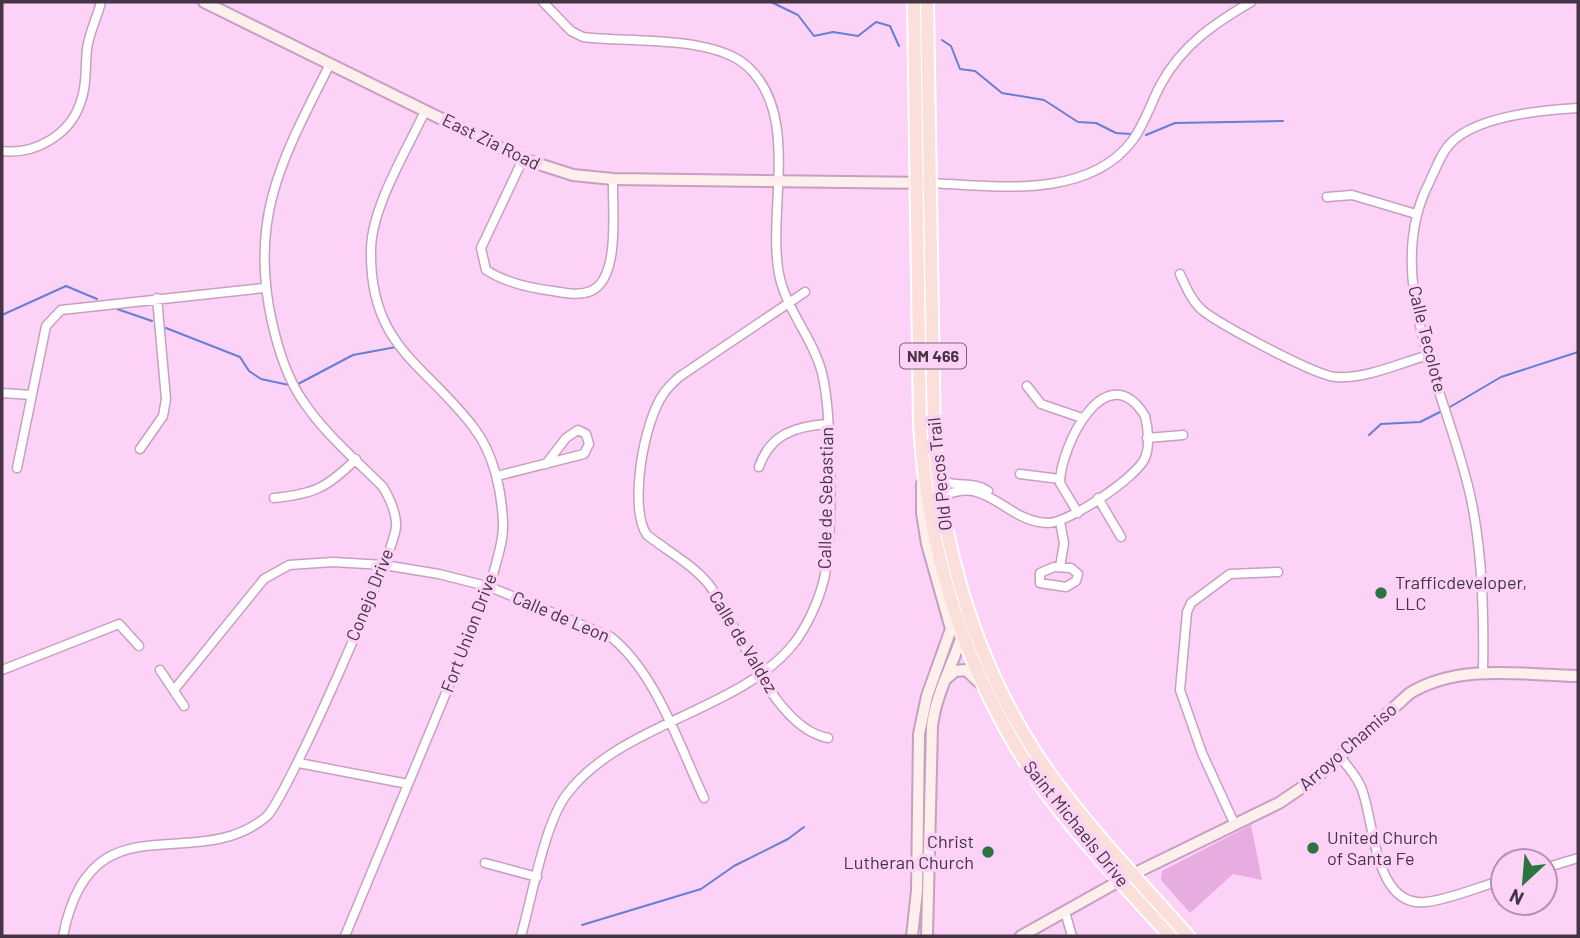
<svg xmlns="http://www.w3.org/2000/svg" width="1580" height="938" font-family="Barlow,sans-serif">
<style>
.green{fill:#e7ade0}
.lines{fill:none;stroke-linecap:round;stroke-linejoin:round}
.stream{stroke:#667ed4;stroke-width:2}
.street-casing{stroke:#c79fc2;stroke-width:11}
.secondary-casing{stroke:#c79fc2;stroke-width:14}
.primary-casing{stroke:#fff;stroke-width:16}
.street{stroke:#fff;stroke-width:8}
.secondary{stroke:#fdefec;stroke-width:10}
.primary{stroke:#fbdfda;stroke-width:12}
.poi-dot{fill:#2b7441;stroke:#fdd2f7;stroke-width:2.5}
.labels{text-anchor:middle;stroke-width:7;stroke-linejoin:round;paint-order:stroke}
.shield{fill:#fdd2f7;stroke:#7c6379;stroke-width:2}
.shield-label{font-size:16px;font-weight:bold;fill:#453443}
.street-label{font-size:18px;fill:#453443;stroke:#fdd2f7}
.poi-label{font-size:18px;fill:#453443;stroke:#fdd2f7;text-anchor:start}
</style>
<rect width="100%" height="100%" fill="#fdd2f7"/>
<path class="green" d="M1251 825 1262 880 1233 874 1190 913 1161 880 1162 871Z"/>
<g class="lines">
<path class="stream" d="M771 2 798 15 814 36 833 32 858 36 876 22 890 26 899 46
M942 40 951 46 960 69 975 71 1002 93 1044 100 1078 122 1096 123 1116 133 1131 134
M1146 135 1175 123 1283 121
M117 309 152 321
M2 315 66 286 97 299
M166 328 240 357 249 371 261 379 289 385
M298 384 353 355 396 347
M1450 407 1501 377 1578 352
M1369 435 1381 424 1420 422 1440 412
M582 925 701 889 734 866 788 839 804 827"/>
<defs>
<path id="street" d="M2 151C35 155 69 135 80 104 87 86 85 68 87 49 89 33 97 18 101 2
M523 159 481 248 486 270C506 283 529 288 553 291 565 293 579 296 591 291 621 278 612 207 613 179
M930 183C994 186 1087 200 1132 141 1145 124 1151 102 1161 84 1182 45 1215 23 1251 2
M1327 197 1352 195 1416 214
M1180 274C1186 287 1191 300 1202 310 1219 324 1316 376 1336 377 1366 379 1400 363 1429 355
M805 292 679 377C674 382 668 387 664 393 644 420 628 508 647 535 666 550 695 566 710 586 740 628 773 728 828 738
M1027 386 1041 404 1082 418
M2 393 32 395
M1147 438 1183 435
M140 449 163 416 166 399 157 298
M759 467C770 434 796 426 828 424
M17 468 46 326 61 310 264 288
M1020 474 1060 479
M497 476 584 454 589 444 586 434 578 430 566 438 546 464
M938 477C954 490 971 479 988 491
M274 498C314 494 327 488 356 459
M940 498C987 472 1004 522 1048 523 1069 523 1137 477 1145 458 1150 446 1148 428 1145 416 1106 353 1060 447 1060 483L1078 513
M1098 498 1121 537
M1060 522 1064 543 1060 567
M1054 567 1071 568 1078 574 1076 581 1066 587 1040 583V573Z
M2 670 119 624 139 646
M160 670 184 706
M1483 673C1484 617 1483 555 1471 499 1451 401 1379 280 1429 183 1435 171 1440 155 1449 145 1474 116 1542 110 1578 108
M174 690 264 579 289 565 333 562 384 565 439 574 490 587 611 637C656 673 680 747 704 798
M1339 756C1347 765 1356 776 1361 787 1375 820 1373 908 1426 902 1451 899 1478 887 1503 880
M299 763 408 784
M1235 825 1202 753 1180 690 1187 612 1191 603 1230 574 1278 572
M485 863 537 877
M1545 868 1578 858
M1065 912 1072 936
M63 936C91 794 193 877 266 817 285 802 394 554 396 527 397 513 390 499 383 487 356 460 324 433 303 401 287 378 278 349 272 322 248 216 284 156 330 64
M345 936 490 587C494 567 504 543 503 524 502 492 494 454 474 428 425 363 369 347 371 249 372 206 407 150 425 111
M521 936C532 898 544 824 567 794 621 722 742 711 795 642 807 626 818 602 823 583 834 543 832 413 822 373 813 338 786 310 779 274 767 210 801 115 747 66 712 35 629 43 583 37L571 31 543 2"/>
<path id="secondary" d="M204 2 523 159 573 175 613 179 930 183
M947 678 955 671 966 670 981 684
M912 936 917 891 919 734 927 696 951 629 927 544 922 513V484
M927 936 932 726C937 685 962 651 968 611
M1021 936 1121 880 1279 803 1316 778 1410 693C1460 663 1522 675 1578 676"/>
<path id="primary" d="M914 2 920 425C928 557 967 679 1042 787 1080 840 1127 888 1170 936
M927 2 934 441C944 558 979 673 1047 770 1089 829 1140 882 1188 936"/>
</defs>
<use href="#street" class="street-casing"/>
<use href="#secondary" class="secondary-casing"/>
<use href="#primary" class="primary-casing"/>
<use href="#street" class="street"/>
<use href="#secondary" class="secondary"/>
<use href="#primary" class="primary"/>
</g>
<g class="poi-dot">
<circle cx="1381" cy="593" r="7"/>
<circle cx="1313" cy="848" r="7"/>
<circle cx="988" cy="852" r="7"/>
</g>
<g class="labels">
<rect class="shield" x="900" y="343.5" width="66" height="25" rx="5"/>
<g class="shield-label">
<text x="933" y="362">NM 466</text>
</g>
<g class="street-label">
<text transform="translate(491 142) rotate(26)" y="6">East Zia Road</text>
<text transform="translate(1427 339) rotate(76)" y="6">Calle Tecolote</text>
<text transform="translate(940 474) rotate(-96)" y="6">Old Pecos Trail</text>
<text transform="translate(826 498) rotate(-89)" y="6">Calle de Sebastian</text>
<text transform="translate(370 595) rotate(-68)" y="6">Conejo Drive</text>
<text transform="translate(561 617) rotate(23)" y="6">Calle de Leon</text>
<text transform="translate(469 633) rotate(-69)" y="6">Fort Union Drive</text>
<text transform="translate(743 642) rotate(59)" y="6">Calle de Valdez</text>
<text transform="translate(1348 747) rotate(-41)" y="6">Arroyo Chamiso</text>
<text transform="translate(1076 824) rotate(51)" y="6">Saint Michaels Drive</text>
</g>
<g class="poi-label">
<text x="1395" y="589">Trafficdeveloper,<tspan x="1395" dy="21">LLC</tspan></text>
<text x="1327" y="844">United Church<tspan x="1327" dy="21">of Santa Fe</tspan></text>
<text x="974" y="848" text-anchor="end">Christ<tspan x="974" dy="21">Lutheran Church</tspan></text>
</g>
</g>
<rect width="1580" height="938" fill="none" stroke="#453443" stroke-width="7"/>
<g transform="translate(1524 882) rotate(206)"><circle r="33" fill="#fdd2f7" stroke="#b393af" stroke-width="2"/>
<path d="M0-5L12 26L0 18L-12 26Z" fill="#2b7441"/>
<text y="-10" font-size="19" font-weight="bold" text-anchor="middle" fill="#453443">N</text>
</g>
</svg>
